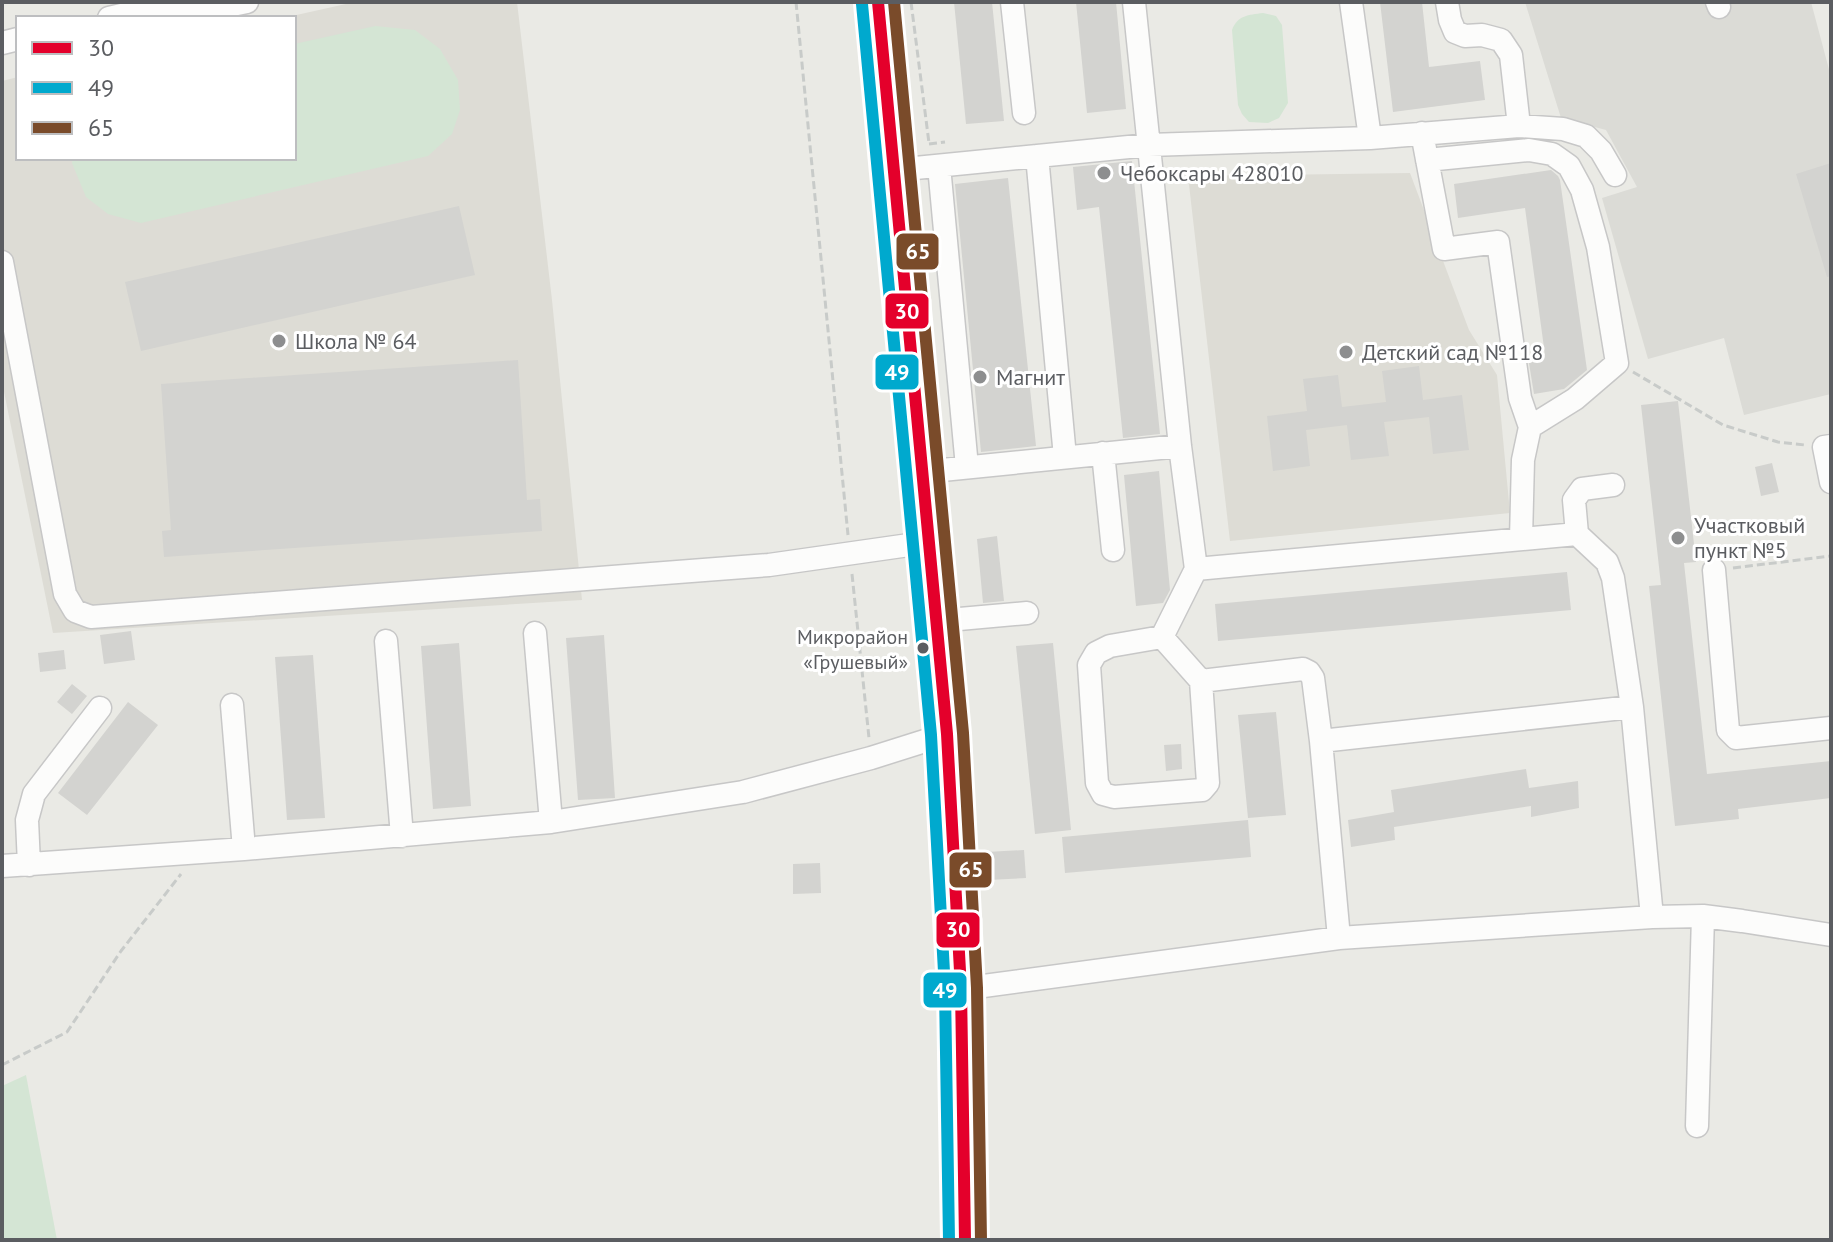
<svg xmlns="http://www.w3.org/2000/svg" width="1833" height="1242" font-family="'PT Sans',sans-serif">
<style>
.industrial{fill:#dbdbd6}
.education{fill:#dddcd5}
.green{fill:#d4e5d4}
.building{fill:#d3d3d0}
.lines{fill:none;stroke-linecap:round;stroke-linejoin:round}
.minor-casing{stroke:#c7c7c7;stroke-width:25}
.major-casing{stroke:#cfccb5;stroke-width:31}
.path{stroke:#c8cbc9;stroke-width:3;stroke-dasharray:8 4;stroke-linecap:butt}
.minor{stroke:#fcfcfb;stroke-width:22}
.major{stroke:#f1f1e8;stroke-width:28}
.bus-1-casing{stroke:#fff;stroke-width:18}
.bus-2-casing{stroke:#fff;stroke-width:18}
.bus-3-casing{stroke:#fff;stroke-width:18}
.bus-1{stroke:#e4002b;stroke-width:12}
.bus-2{stroke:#00a9ce;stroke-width:12}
.bus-3{stroke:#7a4b2a;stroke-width:12}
.poi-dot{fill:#8d8e8f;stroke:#fff;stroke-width:3}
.bus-dot{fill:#5b5d61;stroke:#fff;stroke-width:3}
.labels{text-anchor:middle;stroke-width:6;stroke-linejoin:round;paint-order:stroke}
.bus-label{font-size:20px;fill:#5b5d61;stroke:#fff;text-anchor:end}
.poi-label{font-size:22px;fill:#5b5d61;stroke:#fff;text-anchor:start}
.line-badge{stroke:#fff;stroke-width:3}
.badge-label{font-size:22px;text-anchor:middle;font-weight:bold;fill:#fff}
</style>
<rect width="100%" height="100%" fill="#eaeae5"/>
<path class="industrial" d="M1525 2H1811L1831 77V394L1744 415 1724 338 1648 359 1602 198 1637 187 1606 130 1561 118Z"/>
<path class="education" d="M355 2H517L552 300 582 600 53 633 2 382V81L18 77V158H294V18H283Z
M1410 173 1469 330 1497 375 1510 513 1230 541 1188 176Z"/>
<path class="green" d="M1263 13 1276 16 1282 25 1288 103 1279 118 1268 123 1249 122 1242 114 1238 105 1232 30C1238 15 1248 15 1263 13Z
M375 26 415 30 440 49 458 80 460 110 452 134 428 156 141 223 108 214 86 197 72 163 73 158H294V44Z
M26 1075 57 1240H2V1086Z"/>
<path class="building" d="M954 2H992L1004 121 966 124Z
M1076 2H1116L1126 109 1087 113Z
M1380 2H1422L1429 67 1480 61 1485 100 1393 112Z
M1132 161 1160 434 1123 438 1099 207 1077 210 1073 167Z
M1831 163V276L1827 277 1796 174Z
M1551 170 1558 176 1560 180 1587 370 1564 389 1534 394 1528 357 1545 355 1525 208 1458 218 1454 184Z
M1008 178 1036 446 981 452 955 184Z
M459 206 475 275 141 351 125 282Z
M518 360 527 500 540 499 542 531 164 557 162 531 171 530 161 384Z
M1419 366 1423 400 1462 395 1469 450 1433 454 1429 417 1384 422 1389 456 1351 460 1347 425 1306 430 1310 466 1273 471 1267 416 1307 411 1303 379 1338 375 1342 407 1386 402 1382 371Z
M1678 401 1696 562 1684 563 1707 774 1831 761V798L1738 809 1739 819 1675 826 1649 586 1661 585 1641 405Z
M1772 463 1779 492 1761 496 1755 467Z
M1159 471 1170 590 1163 603 1136 606 1124 475Z
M997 536 1004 601 983 603 977 539Z
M1567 572 1571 610 1218 641 1215 604Z
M131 631 135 660 104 664 100 635Z
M604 635 615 798 578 800 566 638Z
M459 643 471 806 433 809 421 646Z
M1053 643 1071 830 1035 834 1016 646Z
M64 650 66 669 40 672 38 653Z
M313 655 325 818 287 820 275 657Z
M72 684 87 696 72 714 57 702Z
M128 702 158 725 87 815 58 793Z
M1276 712 1286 815 1248 818 1238 715Z
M1181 744 1182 769 1166 771 1164 745Z
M1526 769 1529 788 1578 781 1579 808 1531 817V806L1394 827 1395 840 1351 847 1348 820 1394 812 1391 790Z
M1248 820 1251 857 1065 873 1062 837Z
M1024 850 1026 878 988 880 986 852Z
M820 863 821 893 793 894V864Z"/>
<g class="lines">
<defs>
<path id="minor" d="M1012 2 1024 113
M1134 2 1180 446 1196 569 1162 637 1110 646 1096 653 1089 665 1097 783 1103 794 1114 797 1202 790 1208 783 1201 681 1162 637
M1351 2 1370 138
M1447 2 1450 20 1455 32 1465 36 1482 35 1501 40 1511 55 1519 126
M1717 2 1719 7
M109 18 130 13 161 15 213 9 247 2
M2 43 18 39
M1422 133 1444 249 1498 242 1520 398 1530 427 1523 460 1521 539
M1037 156 1065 457
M1427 160 1529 150 1552 154 1569 166 1582 190 1598 247 1617 363 1575 399 1530 427
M939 166 967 467
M895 170 1149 145 1370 138 1519 126 1563 129 1586 136 1601 151 1615 175
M2 262 65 594 75 611 91 617 769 565 930 542
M1831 446 1824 447 1831 482
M1103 453 1113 550
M922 472 1180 446
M1613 485 1582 489 1574 500 1577 534 1607 562 1613 578 1632 707 1652 917
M1196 569 1577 534
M1714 570 1728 730 1736 738 1831 728
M937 621 1027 613
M535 633 551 822
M386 641 402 836
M1201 681 1303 669 1309 672 1313 678 1321 741 1339 938
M232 705 244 849
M1321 741 1632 707
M29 865 27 820 34 794 100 708
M2 866 244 849 551 822 743 792 871 758 947 734
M961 989 1339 938 1652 917 1703 916 1742 921 1831 935
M1697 1126 1703 916"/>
<path id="major" d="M878 2 895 170 947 734 961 989 965 1240"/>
</defs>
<use href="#minor" class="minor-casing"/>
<use href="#major" class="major-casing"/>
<path class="path" d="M796 2 848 535
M911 2 929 143
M929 144 945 142
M1633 372 1723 425 1778 442 1805 445
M1733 568 1831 556
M852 574 869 738
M2 1065 67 1032 121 951 181 874"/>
<use href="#minor" class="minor"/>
<use href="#major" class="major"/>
<defs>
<path id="bus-1" d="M878 2 947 734 961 989 965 1240"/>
<path id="bus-2" d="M862 4 931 735 945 990 949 1240"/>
<path id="bus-3" d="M894 2 963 733 977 988 981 1240"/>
</defs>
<use href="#bus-1" class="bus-1-casing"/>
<use href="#bus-2" class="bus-2-casing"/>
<use href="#bus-3" class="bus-3-casing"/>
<use href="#bus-1" class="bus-1"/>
<use href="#bus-2" class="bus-2"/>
<use href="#bus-3" class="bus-3"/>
</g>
<g class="poi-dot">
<circle cx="1104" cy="173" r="8"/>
<circle cx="279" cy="341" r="8"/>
<circle cx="1346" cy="352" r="8"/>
<circle cx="980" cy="377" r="8"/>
<circle cx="1678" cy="538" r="8"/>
</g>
<circle class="bus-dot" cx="923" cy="648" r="7"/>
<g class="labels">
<g class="bus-label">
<text x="908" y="644">Микрорайон<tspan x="908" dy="25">«Грушевый»</tspan></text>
</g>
<g class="poi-label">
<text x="1120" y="181">Чебоксары 428010</text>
<text x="295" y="349">Школа № 64</text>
<text x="1362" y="360">Детский сад №118</text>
<text x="996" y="385">Магнит</text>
<text x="1694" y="533">Участковый<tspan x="1694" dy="25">пункт №5</tspan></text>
</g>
</g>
<g class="line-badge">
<rect x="895" y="232" width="45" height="39" rx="8" fill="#7a4b2a"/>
<rect x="884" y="292" width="46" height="38" rx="8" fill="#e4002b"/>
<rect x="874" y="353" width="46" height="38" rx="8" fill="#00a9ce"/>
<rect x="948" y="851" width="45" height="38" rx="8" fill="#7a4b2a"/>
<rect x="935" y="911" width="46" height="38" rx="8" fill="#e4002b"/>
<rect x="922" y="971" width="46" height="38" rx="8" fill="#00a9ce"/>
</g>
<g class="badge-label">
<text x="918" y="259">65</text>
<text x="907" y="319">30</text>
<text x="897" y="380">49</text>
<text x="971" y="877">65</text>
<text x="958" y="937">30</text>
<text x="945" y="998">49</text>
</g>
<rect width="1833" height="1242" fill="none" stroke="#5b5d61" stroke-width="8"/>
<rect x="16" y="16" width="280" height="144" fill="#ffffff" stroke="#bdbec0" stroke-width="2"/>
<rect x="32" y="42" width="40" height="12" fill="#e4002b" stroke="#bdbec0" stroke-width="2"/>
<text x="88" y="56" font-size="24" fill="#5b5d61">30</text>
<rect x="32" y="82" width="40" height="12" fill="#00a9ce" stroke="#bdbec0" stroke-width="2"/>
<text x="88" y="96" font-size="24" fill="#5b5d61">49</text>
<rect x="32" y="122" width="40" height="12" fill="#7a4b2a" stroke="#bdbec0" stroke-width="2"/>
<text x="88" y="136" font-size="24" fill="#5b5d61">65</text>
</svg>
